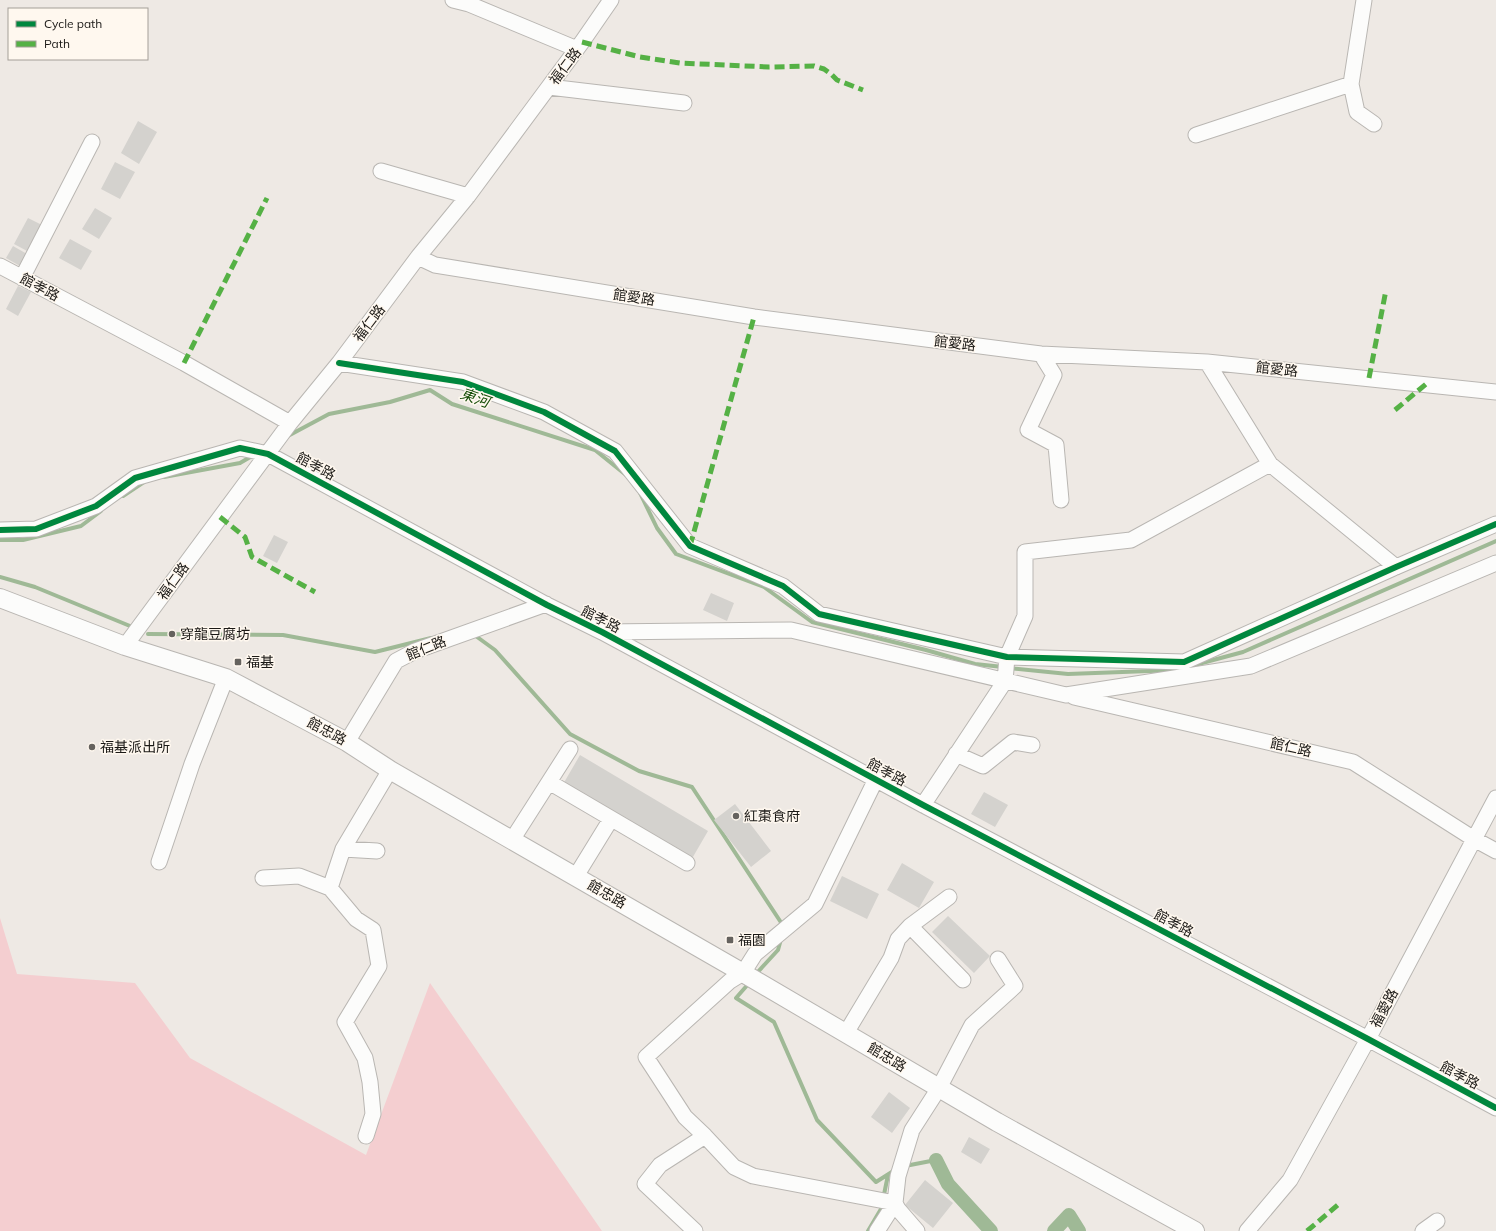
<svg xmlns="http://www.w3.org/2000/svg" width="1496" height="1231" font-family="Mulish,'Noto Sans TC',sans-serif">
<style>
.green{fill:#f4ced0}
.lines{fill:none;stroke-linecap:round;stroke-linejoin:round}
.stream{stroke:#9fb996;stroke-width:4}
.canal{stroke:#9fb996;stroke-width:14}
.building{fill:#d4d2ce}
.minor-casing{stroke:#b9b6b2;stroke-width:17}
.major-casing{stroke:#b9b6b2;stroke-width:20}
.minor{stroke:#fcfcfb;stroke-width:15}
.major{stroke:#fcfcfb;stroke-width:18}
.quiet{stroke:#55b145;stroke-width:5;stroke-dasharray:10 5;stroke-linecap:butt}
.cycleway-casing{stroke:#fff8ef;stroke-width:8}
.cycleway{stroke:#00873e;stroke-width:6}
.poi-dot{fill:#65625e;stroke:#fff8ef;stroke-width:1.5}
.labels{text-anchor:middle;stroke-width:3;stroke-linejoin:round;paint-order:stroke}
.street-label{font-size:14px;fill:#1b1916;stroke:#fff8ef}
.poi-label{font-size:14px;fill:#1b1916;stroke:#fff8ef;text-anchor:start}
.water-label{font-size:15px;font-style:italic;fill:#194f0b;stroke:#fff8ef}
</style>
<rect width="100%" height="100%" fill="#eee9e4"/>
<path class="green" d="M0 918 17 974 135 983 190 1058 366 1155 430 983 602 1231H0Z"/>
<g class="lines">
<path class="stream" d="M286 437 329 414 390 402 430 390 452 404 595 450 626 475
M164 477 240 463 252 456
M640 493 657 528 676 554 764 587 812 622 926 650 975 664 1003 667
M123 496 144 482
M0 540H23L81 526 101 511
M0 577 35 587 130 626
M148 634 283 635 375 652 431 638
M473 634 495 650 570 734 639 771 692 787 784 927
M1191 666 1243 652 1496 541
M1009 668 1068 674 1177 670 1184 668
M755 975 778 950 781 939
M750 982 736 998 774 1022 817 1120 876 1182 895 1170
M905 1166 936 1160
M868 1231 881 1209 888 1175"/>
<path class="canal" d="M936 1160 948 1184 991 1231
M1054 1231 1069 1215 1079 1231"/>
</g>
<path class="building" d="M138 121 157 132 139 164 121 153Z
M115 162 135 172 120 199 101 189Z
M95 208 112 218 99 239 82 229Z
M28 218 44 226 29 252 14 244Z
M70 239 92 251 81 270 59 258Z
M13 246 27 254 20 266 6 258Z
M18 286 31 292 18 316 6 309Z
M274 535 288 542 277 563 263 556Z
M711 593 734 603 727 621 703 610Z
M580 755 708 831 690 862 562 786Z
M984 792 1008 805 995 827 971 814Z
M735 804 771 851 751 867 714 820Z
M902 863 934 882 919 908 887 890Z
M842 876 879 894 867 919 830 901Z
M948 916 990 956 974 973 932 932Z
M889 1092 910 1108 892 1133 871 1117Z
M969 1137 990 1149 981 1164 961 1152Z
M925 1180 953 1203 933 1228 905 1205Z"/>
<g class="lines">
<defs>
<path id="minor" d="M453 0 469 4 577 49
M1351 84 1357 112 1374 124
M549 87 684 103
M1196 135 1351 84 1364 0
M381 171 468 196
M418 257 435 265 754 317 1041 354 1207 362 1496 392
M0 266 184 363 290 423
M22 278 92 142
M1041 354 1054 375 1028 430 1056 445 1061 500
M1207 362 1270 464 1396 567
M339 363 463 382 544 412 615 451 690 546 783 586 819 614 1007 657 1184 662 1396 567 1496 524
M0 530 36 529 96 506 135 478 240 448 268 454 547 605 602 632 923 805 1368 1039 1496 1108
M603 632 791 630 1066 695 1251 666 1496 563
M125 646 290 423 339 363 418 257 468 196 582 42 611 0
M1074 697 1353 762 1474 839 1496 851
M347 742 396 661 415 651 546 604
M956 754 983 766 1013 742 1032 745
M876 779 815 904 755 954 743 973 730 981 646 1057 685 1117 705 1136 734 1167 753 1176 895 1203 898 1209 917 1231
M549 782 687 863
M923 805 1005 681 1007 657 1025 616V552L1131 540 1270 464
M512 840 570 749
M343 849 377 851
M159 862 192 764 226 678
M576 876 611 819
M263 878 299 876 330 888 356 919 373 930 379 966 345 1022 365 1058 370 1082 373 1114 366 1136
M330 888 343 849 390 770
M910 926 963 980
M846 1033 891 958 898 939 910 926 949 897
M695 1231 645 1184 660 1165 705 1136
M877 1231 895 1203 898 1176 912 1130 939 1088 972 1025 1015 986 998 959
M1247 1231 1290 1180 1368 1039 1496 798
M1423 1231 1437 1221"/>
<path id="major" d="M0 598 125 646 226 678 347 742 390 770 743 973 997 1122 1195 1231"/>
</defs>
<use href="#minor" class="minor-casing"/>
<use href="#major" class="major-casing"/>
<use href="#minor" class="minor"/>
<use href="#major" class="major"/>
<path class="quiet" d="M582 42 640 57 680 63 769 67 814 66 824 69 831 74 837 80 863 90
M184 363 267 198
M1369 378 1386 290
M1395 410 1426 384
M220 517 245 537 252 557 315 592
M690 546 754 317
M1307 1231 1339 1204"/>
<defs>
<path id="cycleway" d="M339 363 463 382 544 412 615 451 690 546 783 586 819 614 1007 657 1184 662 1396 567 1496 524
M0 530 36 529 96 506 135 478 240 448 268 454 547 605 602 632 923 805 1368 1039 1496 1108"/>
</defs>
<use href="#cycleway" class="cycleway-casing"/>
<use href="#cycleway" class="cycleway"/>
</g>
<g class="poi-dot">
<circle cx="172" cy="634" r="4"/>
<rect x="234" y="658" width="8" height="8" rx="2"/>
<circle cx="92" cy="747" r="4"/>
<circle cx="736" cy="816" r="4"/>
<rect x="726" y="936" width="8" height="8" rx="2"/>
</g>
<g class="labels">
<g class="street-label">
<text transform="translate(565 66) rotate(-53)" y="5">福仁路</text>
<text transform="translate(40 287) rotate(28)" y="5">館孝路</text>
<text transform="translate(634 297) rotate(9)" y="5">館愛路</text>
<text transform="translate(369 323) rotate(-53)" y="5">福仁路</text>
<text transform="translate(955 343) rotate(7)" y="5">館愛路</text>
<text transform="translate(1277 369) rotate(6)" y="5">館愛路</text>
<text transform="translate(316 466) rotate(28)" y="5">館孝路</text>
<text transform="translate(173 581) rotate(-54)" y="5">福仁路</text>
<text transform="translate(601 619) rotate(27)" y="5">館孝路</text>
<text transform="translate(426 648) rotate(-22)" y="5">館仁路</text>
<text transform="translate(327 731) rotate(28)" y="5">館忠路</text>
<text transform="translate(1291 747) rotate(13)" y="5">館仁路</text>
<text transform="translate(887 772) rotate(28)" y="5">館孝路</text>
<text transform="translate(607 894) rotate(30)" y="5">館忠路</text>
<text transform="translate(1174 923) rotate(28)" y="5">館孝路</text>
<text transform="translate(1384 1008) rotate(-62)" y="5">福愛路</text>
<text transform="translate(887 1057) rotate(31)" y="5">館忠路</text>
<text transform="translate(1460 1075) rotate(28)" y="5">館孝路</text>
</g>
<g class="poi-label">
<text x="180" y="639">穿龍豆腐坊</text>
<text x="246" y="667">福基</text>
<text x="100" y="752">福基派出所</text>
<text x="744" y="821">紅棗食府</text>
<text x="738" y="945">福園</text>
</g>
<g class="water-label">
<text transform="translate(475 398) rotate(19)" y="5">東河</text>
</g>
</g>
<rect x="8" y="8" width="140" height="52" fill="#fff8ef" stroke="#a49f98"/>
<rect x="16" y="21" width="20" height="6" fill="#00873e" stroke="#a49f98"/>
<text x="44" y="28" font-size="12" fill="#1b1916">Cycle path</text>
<rect x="16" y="41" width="20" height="6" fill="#55b145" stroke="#a49f98"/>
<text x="44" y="48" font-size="12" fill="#1b1916">Path</text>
</svg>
